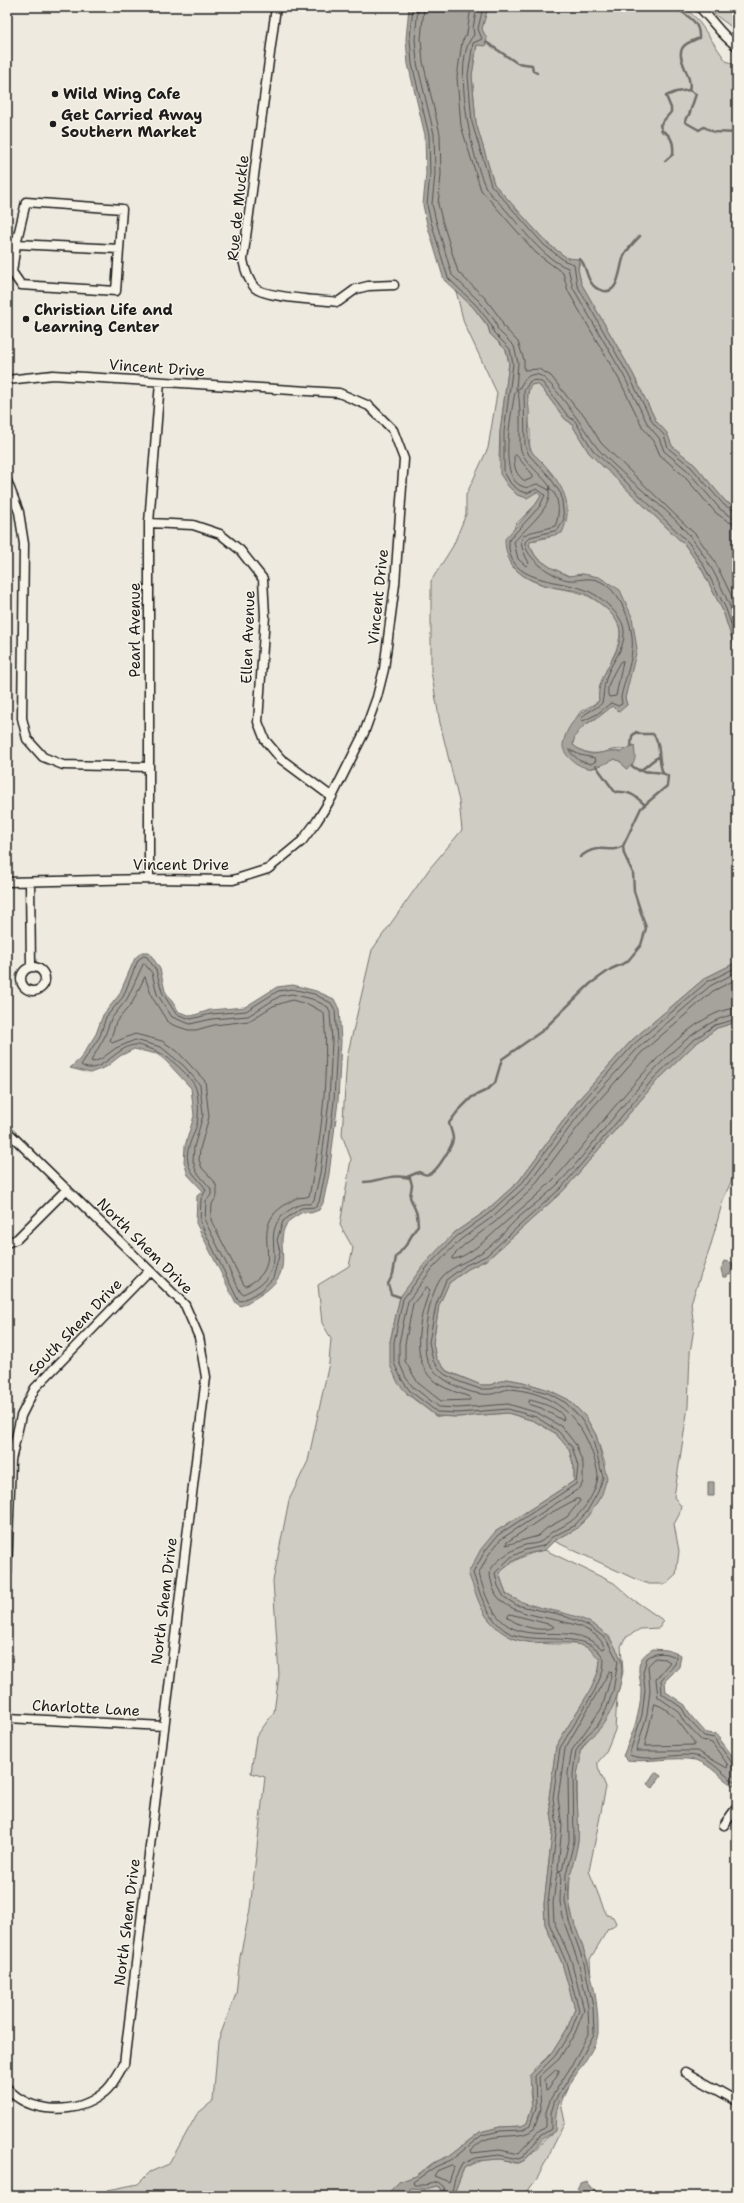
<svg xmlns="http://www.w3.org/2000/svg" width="744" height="2203" font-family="'Shantell Sans',sans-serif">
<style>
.green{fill:#cfccc3;stroke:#767470}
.water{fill:#a6a39d;stroke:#6f6d69}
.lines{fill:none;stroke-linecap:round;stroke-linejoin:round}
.shore{stroke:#535250;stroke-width:1}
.stream{stroke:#6f6d69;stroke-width:2.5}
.minor-casing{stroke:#1c1c1c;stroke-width:11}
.minor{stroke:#f7f3e8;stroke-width:8}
.poi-dot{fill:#1c1c1c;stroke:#f7f3e8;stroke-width:1.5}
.labels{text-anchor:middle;stroke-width:3;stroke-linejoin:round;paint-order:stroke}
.poi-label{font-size:15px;font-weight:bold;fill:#1c1c1c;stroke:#f7f3e8;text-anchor:start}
.street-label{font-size:15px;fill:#1c1c1c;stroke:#f7f3e8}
</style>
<rect width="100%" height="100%" fill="#eeeae0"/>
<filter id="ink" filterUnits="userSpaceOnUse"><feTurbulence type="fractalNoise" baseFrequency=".025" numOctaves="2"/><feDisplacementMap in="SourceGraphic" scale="8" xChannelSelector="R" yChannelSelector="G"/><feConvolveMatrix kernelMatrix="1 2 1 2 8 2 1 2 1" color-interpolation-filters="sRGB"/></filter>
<g filter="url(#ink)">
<path class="green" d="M488 7H684L697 19 726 61 737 66V515L734 506 726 502 694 464 672 446 667 433 656 421 633 374 581 283 578 269 580 261 567 258 547 243 494 184 476 123 472 75 477 44Z
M717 7H737V31L714 14Z
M456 291 473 307 488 327 490 334 506 350 509 363 500 432 499 457 541 496 536 504 515 525 510 565C516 569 521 575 527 578 557 595 580 582 610 612 615 618 620 625 620 633 619 658 596 675 599 701L580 712 565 737 591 769 615 759 621 762 634 754V745C621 753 621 748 612 750 597 755 586 755 573 745L574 736 581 727 599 717 612 706 627 705 625 698 629 678 632 617 583 574 569 576 550 567 536 557 529 544 531 541 550 537 552 474C545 467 535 459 531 450 528 443 531 438 530 431 529 417 524 398 531 385L536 384 540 386 565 419 571 423 589 453 685 545 701 568 723 611 737 655V962L705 978 631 1041 580 1098 519 1181 486 1211 454 1233 400 1297 390 1342 407 1394 436 1416 458 1417 508 1413 534 1421 555 1433 569 1449 574 1467V1481L495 1532 483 1608C500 1642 527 1644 562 1644 570 1644 582 1643 589 1648 593 1651 596 1656 600 1659L599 1670 591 1689 556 1746 549 1798 553 1826 544 1904 545 1924 562 1963 575 2009 567 2029 552 2053 534 2069 530 2092 532 2108 527 2123 522 2126 500 2127 480 2132 449 2156 433 2163 416 2176 399 2182 385 2196H100L108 2190 138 2184 150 2172 169 2164 197 2114 213 2101 218 2041 236 1994 240 1957 250 1909 265 1777 251 1773 256 1737 274 1712 279 1675 273 1581 289 1500 308 1461 329 1363 331 1338 322 1323 318 1285 349 1266 353 1248 340 1225 351 1159 342 1135 347 1057 372 950 430 868 462 830 459 801 440 723 431 671V581L453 546 466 514V495L488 448 497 393 464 323Z
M737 1022V1168L723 1200 710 1248 691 1303 694 1328 690 1353 688 1407 674 1497 681 1506 679 1515 674 1524 679 1551 676 1575 666 1584H649L635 1579 554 1541 576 1529 605 1464 596 1435 585 1416 569 1400 549 1390 523 1382 507 1379 490 1385H481L447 1371 436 1358 433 1343 439 1305 449 1283 468 1269 488 1259 565 1189 656 1082 694 1045 717 1028Z
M545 1550 614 1583 631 1598 664 1621 659 1628 640 1629 625 1638 621 1646 623 1672 617 1697 615 1730 605 1754 598 1762V1767L606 1787 589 1871 604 1909 607 1915 613 1917 616 1923 613 1927 608 1929 590 1959 591 1980 588 1962 573 1920 569 1900 570 1874 578 1842 577 1774 580 1752 589 1738 601 1727 610 1712 621 1676 622 1661 609 1636 537 1607 517 1601 506 1594 499 1573C514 1560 525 1554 545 1550Z
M568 2087 561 2103 565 2122 538 2177 524 2196H453L464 2168C475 2162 487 2158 500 2159 506 2159 512 2164 518 2163 526 2163 541 2141 551 2135 554 2127 554 2122 555 2113 556 2104 563 2095 568 2087Z
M437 2186 441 2188 443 2196H404L411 2188 425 2189Z"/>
<path class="water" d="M409 7H488L482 29 487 39 485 46 477 45 472 75 476 123 494 184 547 243 567 258 579 259 578 269 581 283 633 374 656 421 667 433 672 446 694 464 726 502 735 506 737 515V655L723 611 701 568 685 545 589 453 571 423 565 419 540 386 536 384 531 385C526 393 528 399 529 409 530 419 527 435 529 445 530 452 537 457 542 462 562 484 575 504 562 533L531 541 529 545 536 557 550 567 569 576 583 574 599 577 620 590 632 617 637 649 625 698 627 705 620 711 616 710 612 706C599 719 575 724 573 745 596 763 602 747 621 752L634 745C635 756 638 763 626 769L621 762 615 759C610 762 597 767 592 768 582 770 562 756 563 745 564 737 568 728 573 722 580 711 590 710 599 701 595 674 624 654 620 630 619 622 613 616 608 610 602 605 595 599 588 595 577 589 565 590 553 587 526 581 505 569 505 539L536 504 541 496 537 492 527 498 517 495 508 486 500 474V432L509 363 506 350 490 334 488 326 473 307 444 280 427 224 423 205 426 174 425 135 408 64 406 39Z
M142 952H149L160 969 165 991 179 1012 192 1016 210 1010 245 1007 277 987 293 985 316 991 334 999 339 1009 341 1041 338 1101 329 1174 323 1203 319 1210 311 1213 303 1212C298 1215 288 1220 286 1225 276 1242 290 1263 276 1281 267 1293 253 1299 241 1306L236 1303 196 1223 197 1196 203 1191 188 1175 184 1162 185 1146 194 1116 191 1088 166 1061 157 1054 134 1049 120 1056 106 1067 90 1073 70 1068 80 1059 96 1034 103 1015 119 995 135 958Z
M737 962V1022L717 1028 694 1045 656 1082 565 1189 488 1259 468 1269 449 1283 439 1305 433 1343 436 1358 446 1371 481 1385H490L507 1379 523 1382 549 1390 569 1400 585 1416 596 1435 607 1478 602 1494 589 1516 576 1529 554 1541 545 1550 526 1554 513 1561 499 1573 506 1594C544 1618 594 1604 618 1652 629 1673 614 1710 601 1727 595 1735 583 1741 580 1752 579 1755 581 1758 580 1761 579 1766 578 1770 577 1774 575 1796 580 1819 578 1841 575 1862 566 1880 569 1901 571 1918 578 1932 583 1948 592 1974 599 2005 598 2033 597 2050 566 2085 559 2103 555 2112 556 2121 555 2131L543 2139 525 2160 518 2163 500 2159 476 2161 464 2168 453 2196H443L441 2188 437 2186 425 2189 411 2188 404 2196H385L399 2182 416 2176 433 2163 449 2156 480 2132 500 2127 522 2126 527 2123 532 2108 530 2075 552 2053 567 2029 575 2009 562 1963 545 1924 544 1904 553 1826 549 1798 556 1746 591 1689 599 1670 600 1659C596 1656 591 1649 586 1647 551 1633 522 1658 489 1620 479 1608 474 1587 468 1573L481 1549 495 1532 574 1481V1467L569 1449 555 1433 534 1421 508 1413 458 1417 436 1416 407 1393 398 1383 390 1365V1342L400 1297 425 1263 454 1233 486 1211 519 1181 580 1098 631 1041 705 978Z
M725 1261 733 1263 730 1275H727V1277H723L721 1269Z
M708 1482H714V1496H708Z
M653 1649 667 1650 681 1655 679 1667 665 1681 666 1692 685 1705 691 1716 706 1733 716 1734 737 1762V1787C722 1782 712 1764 695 1760 674 1756 649 1763 627 1760L623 1756C632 1735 641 1713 641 1690 641 1680 637 1671 640 1662 643 1655 647 1653 653 1649Z
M655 1772 661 1776 653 1788 647 1784Z
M588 2181 590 2187 599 2193V2196H588L577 2189 580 2183Z"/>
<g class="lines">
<path class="shore" d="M413 7 410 39 412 64 429 135 430 174 427 205 431 222 448 278 476 305 491 324 494 333 510 349 513 364 504 432V472L511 484 520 491 527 493 537 489 545 495 540 506 509 540C505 586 564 578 590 592 598 596 606 602 612 609 618 615 624 623 624 632 625 651 610 662 606 679 603 688 604 695 602 703 596 710 583 712 581 720L583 721 597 714 611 703 618 706 622 704 621 697C624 682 631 665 632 650 635 626 620 588 597 580 587 577 578 581 569 580 556 579 524 558 525 542L530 537 558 530 564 519 561 494 549 476 529 455 525 446 524 391 530 381 537 380 543 383 568 416 575 421 593 450 689 543 704 566 726 609 737 642
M418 7 415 39 417 63 434 134 435 174 432 204 436 221 452 275 480 302 495 321 498 330 514 346 518 363 516 389H519C523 381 528 372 539 375 552 379 586 432 595 445 600 452 608 459 614 465 640 490 671 511 693 540 712 565 727 596 737 626
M424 7 421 39 423 62 440 134 441 175 438 204 442 220 458 272 485 298 500 318 504 327 518 342 524 360V370L539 369 551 376 576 408 584 415 601 443 696 535 714 560 737 607
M471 7 467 33 462 42 457 77 461 126 481 190 536 253 563 273 568 291 620 381 643 428 654 441 660 455 683 475 716 513 729 522 737 524
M477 7 473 28 474 35C450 57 472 161 486 188 490 195 499 202 504 208 523 229 542 258 568 268L573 288 625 378 648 425 659 438 664 451 687 470 720 509 732 517 737 518
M483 7 478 29 482 39 473 43 468 75 472 123 491 185 544 245 565 261 574 264 577 285 629 376 653 423 664 435 668 448 691 467 724 505 737 512
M517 390C521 395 520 435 520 445 521 461 542 474 550 487L549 490 538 484C533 484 528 489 524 487 496 480 512 412 515 392Z
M516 455 533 475V478L525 481C516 475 514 468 514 457Z
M551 489C560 497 560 516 555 526 529 535 510 528 529 563L526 566 518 559 514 542C524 529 553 508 549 491Z
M623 661 616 696 609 697C604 688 615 671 620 662Z
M570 750 580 755 595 758 596 761 591 764 580 761 571 753Z
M144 956 147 957 156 970 162 992 176 1014 191 1019 211 1014 246 1011 278 991 292 989 314 994 331 1003 335 1010 337 1041 334 1101 325 1174 319 1202 316 1207 301 1208 283 1221 277 1240 280 1252 273 1278 261 1291 241 1301 238 1300 200 1222 201 1199 206 1190C201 1180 191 1175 188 1163 184 1146 198 1132 198 1116 199 1108 198 1092 195 1086 188 1073 165 1053 151 1049 146 1048 139 1044 134 1045 116 1047 98 1078 81 1065L100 1036 106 1017 123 997 138 960Z
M144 963 152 973 157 994 172 1017 190 1024 212 1019 248 1016 280 996 292 994 312 999 328 1007 330 1012 332 1041 329 1101 320 1173 314 1200 310 1204C300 1203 296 1206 288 1211 260 1231 284 1254 268 1276 262 1285 252 1290 243 1294L241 1293 205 1221 206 1201 211 1195V1189L196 1171 193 1161 194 1147 203 1115 200 1085 184 1066 161 1047 135 1040 116 1048 101 1059 93 1062 91 1061 104 1038 111 1019 127 999Z
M737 972 710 986 638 1048 587 1104 526 1186 491 1218 460 1240 432 1269 408 1301 399 1343V1362L406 1378 413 1387 439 1407 458 1408 508 1404 538 1413 562 1427 576 1445 583 1464V1482L580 1488 501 1539 489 1554 479 1573C502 1672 561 1609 602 1649L605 1648C590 1609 506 1628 493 1588 492 1584 490 1577 490 1573 491 1562 515 1548 525 1545 530 1544 536 1544 540 1542 545 1540 547 1535 552 1532 558 1529 564 1526 570 1522 582 1514 598 1490 598 1475 597 1468 595 1461 593 1455 580 1415 553 1393 511 1389 504 1389 498 1393 492 1394 471 1397 434 1379 427 1360 421 1341 429 1291 443 1276 454 1265 469 1261 482 1252 496 1243 507 1228 519 1217 532 1206 546 1196 558 1184 602 1139 674 1022 737 1014
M145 977 152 997 167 1021 173 1025 188 1030H196L214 1025 249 1021 273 1006 292 1000 310 1005 324 1013C329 1073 322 1137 309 1196 305 1198 301 1197 297 1198 290 1201 279 1208 274 1214 254 1240 286 1266 246 1286L244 1285 211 1220 212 1204 217 1196V1188L214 1181 202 1168 199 1160 200 1149 209 1117 205 1081 177 1051 162 1041 135 1034 112 1043 110 1041 116 1022 132 1003Z
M737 979 713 991 642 1052 592 1108 530 1191 495 1222 464 1245 452 1257V1259C464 1260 491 1236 499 1228 517 1211 537 1197 554 1179 594 1138 678 1010 737 1008
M427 1287 430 1290C419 1317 408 1364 438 1384 448 1390 459 1393 470 1397V1400L441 1401 418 1383 405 1361V1344L413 1304Z
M530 1400C541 1403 561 1408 564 1419L562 1420 541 1408 529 1404Z
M577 1499H579L580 1501 567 1517 547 1528 538 1536 506 1545 507 1542 547 1515Z
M510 1614 552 1625 554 1627C543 1633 516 1626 508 1617Z
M656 1658 665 1659 670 1662 656 1679 658 1697 678 1711 684 1722 701 1740 712 1743 728 1765 727 1768 697 1751H636L647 1715 650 1690 648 1666Z
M610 1671 612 1673 602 1708 572 1750 568 1773 569 1841 562 1870 559 1871 558 1869 562 1826 558 1798 565 1749Z
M655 1704C673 1709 683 1729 694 1742V1745L645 1746Z
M737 1764 732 1763 714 1738 704 1736 688 1719 682 1708 662 1694 661 1680 675 1664 676 1657C666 1653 657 1651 647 1658L643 1672 645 1690 642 1715 629 1755C649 1763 675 1752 696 1756 712 1759 723 1776 737 1783
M559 1871 561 1873 560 1902 564 1922 579 1964 588 2007 589 2032 572 2065 551 2098 546 2112V2127L537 2133 518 2154 500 2150 472 2153 471 2150C475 2147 480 2142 484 2140 500 2133 520 2140 534 2129L541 2109 539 2077 559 2059 575 2033 584 2010 571 1960 554 1922 553 1904 556 1879Z
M556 2070H559V2073L548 2090 546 2091 545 2080Z
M452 2165 454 2167 449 2182 434 2176 437 2171Z
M446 2196 444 2187 438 2182 425 2185H414L413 2182 435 2167 451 2160 482 2135 500 2131 522 2130 530 2126 536 2108 535 2076 555 2056 571 2031 579 2010 566 1962 549 1923 548 1903 557 1826 553 1798 560 1748 595 1690 603 1671 604 1660C591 1626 532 1648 506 1631 487 1618 480 1594 473 1573L485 1551 498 1535 576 1484 578 1466 572 1447 558 1431 536 1417 508 1409 458 1413 437 1412 410 1391 402 1380 394 1363V1342L403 1299 428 1266 456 1237 488 1214 522 1183 583 1101 634 1044 707 982 737 967
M451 2196 455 2178 462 2164 475 2158 499 2155 518 2159 523 2157 540 2136 551 2129V2113L555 2100 576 2068 594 2034 593 2007 584 1963 569 1921 565 1901 566 1874 574 1841 573 1774 576 1751 586 1736 598 1725 606 1710 613 1691 618 1661 606 1639 589 1626 562 1615 516 1605 504 1597 498 1586 495 1573 511 1557 525 1550 543 1546 552 1537 574 1526 586 1513 598 1492 603 1477 592 1437 581 1419 566 1403 548 1393 522 1386 508 1384 491 1389H480L460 1382 444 1374 433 1361 429 1342 436 1305 446 1280 466 1265 486 1256 562 1187 653 1079 691 1042 715 1025 737 1019"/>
<path class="stream" d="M675 7C686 16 700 20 699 38 695 40 689 42 685 45 672 56 694 75 689 90L696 94 689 115 686 118 685 122 699 130 704 127 714 132 737 133
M486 42 517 63 532 65 533 71 537 73
M665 161 673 154C674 144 672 135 662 131L660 125 671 112V108L666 96 676 92 689 90
M579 259C587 262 585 283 598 289 620 300 619 267 624 256 628 248 634 242 640 236
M735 506 737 505
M631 747 632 736 636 732 641 734H653C662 744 657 760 663 773
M596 766 615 792C629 791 635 795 645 805
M639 771C647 767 651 760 659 757
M580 857C600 841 608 855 623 846
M407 1177 419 1172C423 1174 427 1176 431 1173 437 1171 453 1145 453 1139 453 1134 450 1128 449 1123L458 1111 472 1097 487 1090 495 1083 502 1059 542 1031 590 984 611 969 627 962 641 945 646 928 634 891 633 873 624 854 623 846 641 808 667 786 668 776C658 768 643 776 632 766
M364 1182C380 1181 394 1173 410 1178L412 1185 410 1197 417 1214 418 1225 406 1245 396 1257 393 1274 388 1284 391 1294 400 1297"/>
<defs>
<path id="minor" d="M276 7 243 260C245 270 248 280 255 288 266 298 322 300 338 302L356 289 368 286 394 285
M699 7C712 19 721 36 737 46
M7 240 16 244 26 202 122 209 116 291 21 285 12 272 7 271
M12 272 16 244 119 249
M7 380 53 375 339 393 369 406 393 430 404 459 395 584 384 669 377 697 364 733 332 797 317 821 302 841 268 869 233 880 149 879 7 882
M7 481 19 512 24 544 22 718 27 739 43 757 63 765 149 767
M149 523 193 525 220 534 240 550 263 579 265 616 258 722 265 740 281 759 332 797
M149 879V523L160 382
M30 882 31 967
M21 979a12 12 0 1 1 24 0a12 12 0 1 1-24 0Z
M7 1131 185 1305 199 1337 206 1377 124 2064C118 2074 112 2087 102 2094 75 2115 30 2114 7 2088
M7 1243 17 1239 67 1189
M7 1573 11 1460 21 1416 35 1388 149 1271
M7 1718 164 1726
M724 1825 737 1807
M685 2072 737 2101"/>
</defs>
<use href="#minor" class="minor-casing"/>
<use href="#minor" class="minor"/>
</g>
</g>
<g class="poi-dot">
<circle cx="55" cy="94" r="4"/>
<circle cx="53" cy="124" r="4"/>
<circle cx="26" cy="319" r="4"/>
</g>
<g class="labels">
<g class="poi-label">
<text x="63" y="99">Wild Wing Cafe</text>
<text x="61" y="120">Get Carried Away<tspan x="61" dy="17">Southern Market</tspan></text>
<text x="34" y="315">Christian Life and<tspan x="34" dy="17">Learning Center</tspan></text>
</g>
<g class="street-label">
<text transform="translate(238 208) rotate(-84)" y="5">Rue de Muckle</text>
<text transform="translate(157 368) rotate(4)" y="5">Vincent Drive</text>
<text transform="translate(378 597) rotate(-84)" y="5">Vincent Drive</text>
<text transform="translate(135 630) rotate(-90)" y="5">Pearl Avenue</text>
<text transform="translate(248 637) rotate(-88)" y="5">Ellen Avenue</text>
<text x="181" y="870">Vincent Drive</text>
<text transform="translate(145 1246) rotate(45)" y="5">North Shem Drive</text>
<text transform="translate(75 1327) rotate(-46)" y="5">South Shem Drive</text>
<text transform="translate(164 1601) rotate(-83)" y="5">North Shem Drive</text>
<text transform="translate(86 1708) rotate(3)" y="5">Charlotte Lane</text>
<text transform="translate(127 1922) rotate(-83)" y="5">North Shem Drive</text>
</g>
</g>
<rect width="744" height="2203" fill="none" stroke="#f7f3e8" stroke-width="24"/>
<rect x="12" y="12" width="720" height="2179" fill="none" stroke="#1c1c1c" stroke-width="1.5" filter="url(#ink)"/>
</svg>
